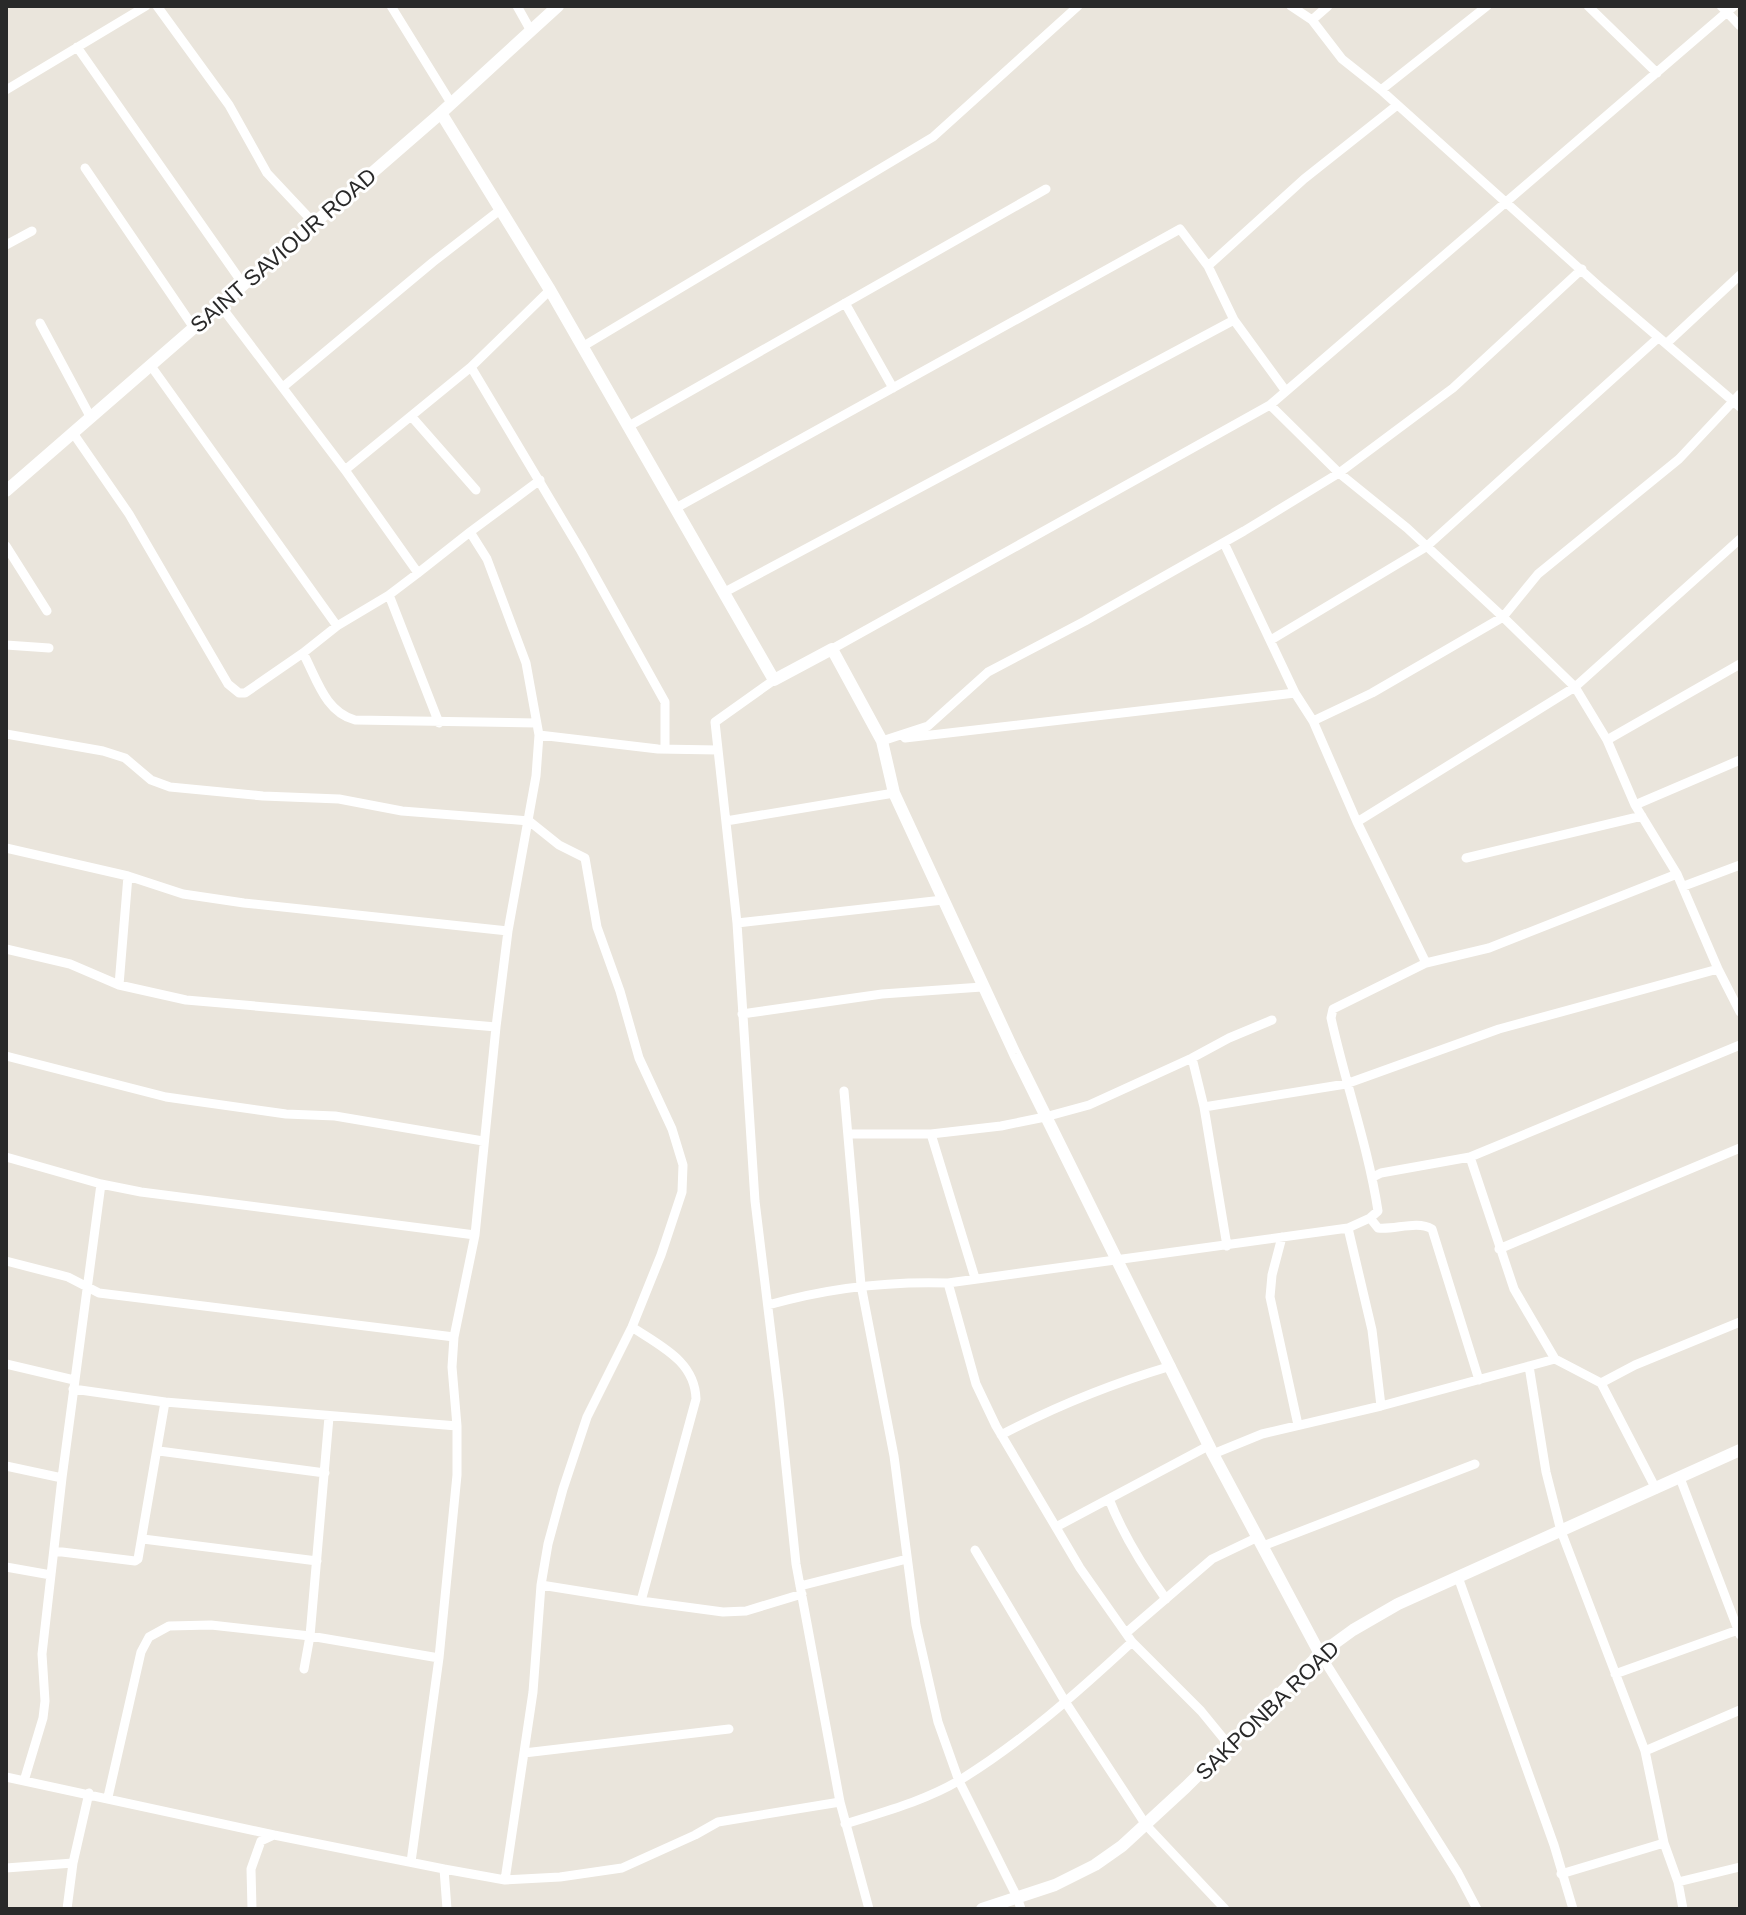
<svg xmlns="http://www.w3.org/2000/svg" width="1746" height="1915" font-family="Arial,sans-serif">
<style>
.lines{fill:none;stroke-linecap:round;stroke-linejoin:round}
.street{stroke:#fff;stroke-width:9}
.secondary{stroke:#fff;stroke-width:12}
.labels{text-anchor:middle;stroke-width:6;stroke-linejoin:round;paint-order:stroke}
.street-label{font-size:22px;fill:#292929;stroke:#fff}
</style>
<rect width="100%" height="100%" fill="#eae5dc"/>
<g class="lines">
<path class="street" d="M157 6 229 105 267 173 313 222
M391 6 451 103
M517 6 531 31
M1291 6 1312 20 1342 59 1381 90 1602 289 1740 407
M1588 6 1657 73
M1721 6 1740 26
M1312 20 1328 6
M77 47 243 284
M6 90 146 6
M1381 90 1487 6
M85 168 194 328
M6 245 32 231
M1208 266 1304 179 1396 106
M845 303 893 388
M220 305 345 470 418 573 470 532 487 559 526 663 539 735 536 776 508 931 496 1027 475 1235 454 1337 452 1367 457 1426V1475L439 1658 411 1862
M40 323 91 418
M1667 343 1740 275
M582 347 933 137 1078 6
M151 366 337 626
M471 367 581 551 665 702V749
M283 387 433 262 500 210
M1270 405 1339 473 1407 528 1503 617 1575 687 1607 740 1635 805 1677 874 1718 969 1740 1012
M411 416 476 490
M629 426 1046 189
M73 433 129 514 228 684 239 693H245L303 653 337 626 389 595 418 573
M345 470 471 367 550 290
M676 508 1180 229 1208 266 1234 320 1285 390
M470 532 540 480
M1224 543 1295 693 1313 721 1357 822 1426 963
M6 546 47 611
M723 593 1234 320
M389 595 439 723
M1271 640 1426 547 1658 338
M6 645 49 648
M832 649 1270 405 1734 6
M303 653C317 679 325 712 355 720L536 723
M774 680 715 722 737 923 755 1201 779 1399 796 1564 840 1802 869 1909
M1313 721 1372 693 1503 617 1538 574 1679 459 1740 394
M6 734 103 751 125 758 151 780 170 787 263 796 339 799 402 811 529 821 559 845 585 858 597 927 620 991 639 1058 672 1129 683 1165 682 1192 661 1255 632 1327 587 1417 563 1489 548 1544 541 1585 533 1692 505 1880
M539 735 658 749 718 750
M905 738 1295 693
M1607 740 1740 664
M882 741 928 726 988 672 1085 621 1244 531 1339 473 1453 388 1582 269
M1635 805 1740 760
M726 821 894 793
M1357 822 1575 687 1740 539
M6 848 128 876 183 894 244 903 508 931
M1466 858 1642 816
M1684 886 1740 865
M737 923 943 900
M6 949 70 964 119 985 186 1000 496 1027
M119 985 128 876
M742 1014 882 994 982 987
M6 1056 166 1097 286 1114 335 1116 483 1141
M844 1091 861 1285 894 1456 916 1625 938 1722 959 1781 1017 1897 1021 1909
M1204 1107 1346 1084 1499 1029 1718 969
M850 1134H931L1001 1126 1045 1117 1089 1105 1192 1058
M931 1134 975 1278
M6 1157 101 1184 141 1192 475 1235
M1470 1157 1514 1289 1555 1359 1601 1383 1656 1489
M1373 1177 1381 1173 1470 1157 1740 1045
M1370 1218 1378 1228C1395 1230 1417 1220 1432 1229L1479 1380
M1348 1228 1372 1330 1381 1406
M1282 1237 1272 1275 1270 1297 1298 1425
M1227 1246 1204 1107 1192 1058 1229 1038 1272 1020
M1499 1249 1740 1148
M6 1261 68 1277 99 1293 454 1337
M948 1283 976 1384 996 1426 1080 1568 1132 1642 1201 1711 1228 1744
M768 1305C828 1288 885 1281 948 1283L1348 1228 1370 1218 1378 1211C1368 1146 1345 1082 1331 1018L1333 1009 1426 963 1489 948 1677 874
M6 1364 74 1380
M1529 1366 1546 1472 1561 1531 1645 1751 1664 1843 1678 1882 1683 1909
M1601 1383 1635 1365 1740 1322
M73 1389 165 1402 457 1426
M1001 1435C1056 1406 1111 1384 1171 1366
M159 1451 325 1473
M1213 1454 1262 1434 1381 1406 1555 1359
M6 1466 62 1478
M1680 1478 1740 1635
M1109 1499C1123 1535 1143 1567 1166 1599
M1056 1527 1210 1445
M143 1539 317 1561
M1263 1546 1475 1464
M975 1550 1066 1703 1146 1825 1225 1909
M54 1551 135 1561 138 1559 165 1402
M6 1567 51 1575
M1458 1577 1554 1845 1573 1909
M541 1585 641 1601 696 1399C695 1361 660 1346 632 1327
M800 1586 907 1559
M641 1601 723 1612 746 1611 802 1594
M1126 1633 1212 1559 1258 1537
M1320 1654 1458 1873 1477 1909
M304 1669 310 1636 329 1417
M1615 1674 1738 1630
M1645 1751 1740 1710
M524 1753 729 1729
M6 1777 274 1835
M24 1781 43 1718 45 1701 42 1654 62 1478 101 1184
M108 1797 141 1652 149 1637 169 1626 211 1625 310 1636 439 1658
M845 1824C883 1812 925 1801 960 1780 1022 1742 1079 1691 1132 1642
M6 1868 73 1863
M444 1869 505 1880 560 1877 622 1868 695 1835 718 1822 840 1802
M1561 1874 1664 1843
M1678 1882 1740 1867
M67 1909 73 1863 89 1793
M252 1909 251 1869 261 1841 274 1835 444 1869 447 1909"/>
<path class="secondary" d="M441 113 550 290 774 680 832 649 882 741 894 793 1015 1054 1213 1454 1320 1654
M6 491 441 113 558 6
M982 1909 1055 1885 1095 1865 1122 1846 1186 1787 1320 1654 1353 1630 1398 1604 1740 1450"/>
</g>
<g class="labels">
<g class="street-label">
<text transform="translate(283 250) rotate(-41)" y="8">SAINT SAVIOUR ROAD</text>
<text transform="translate(1267 1710) rotate(-44)" y="8">SAKPONBA ROAD</text>
</g>
</g>
<rect width="1746" height="1915" fill="none" stroke="#292929" stroke-width="16"/>
</svg>
